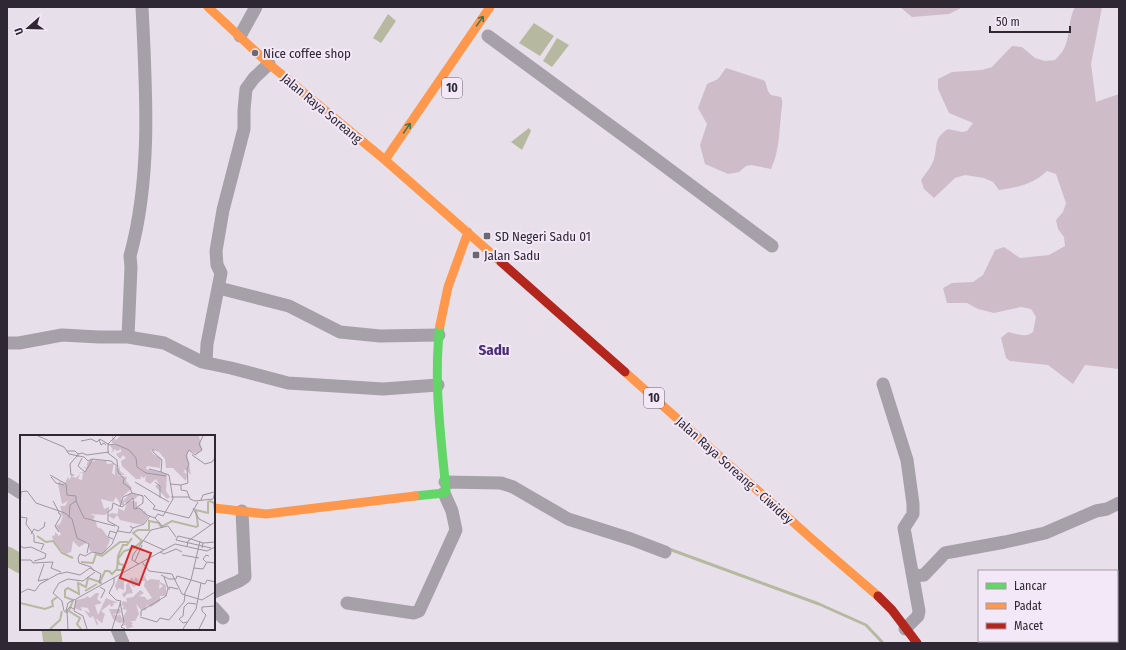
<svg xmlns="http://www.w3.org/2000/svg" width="1126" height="650" font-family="'Fira Sans Condensed',sans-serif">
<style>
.green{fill:#cfbcc9}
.water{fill:#b6b99f}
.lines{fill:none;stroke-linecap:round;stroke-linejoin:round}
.stream{stroke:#b6b99f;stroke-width:3}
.river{stroke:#b6b99f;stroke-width:19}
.street{stroke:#a6a0a9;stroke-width:13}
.fast{stroke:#63d668;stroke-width:9}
.slow{stroke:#ff974d;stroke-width:9}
.jam{stroke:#b3261e;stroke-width:9}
.oneway{stroke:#45764b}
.poi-dot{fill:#6e6873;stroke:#f2e8f7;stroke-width:1.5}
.labels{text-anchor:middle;stroke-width:4;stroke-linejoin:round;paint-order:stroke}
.shield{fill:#f2e8f7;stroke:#68626e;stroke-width:1}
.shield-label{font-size:12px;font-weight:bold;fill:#2d2833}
.poi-label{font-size:13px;fill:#2d2833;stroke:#f2e8f7;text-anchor:start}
.street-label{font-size:13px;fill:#2d2833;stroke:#f2e8f7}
.quarter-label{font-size:15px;font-weight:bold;fill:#482c78;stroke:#f2e8f7}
.inset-river{fill:none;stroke:#b6b99f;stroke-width:2}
.inset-road{fill:none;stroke:#9d96a1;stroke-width:1}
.view{fill:#d62828;fill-opacity:0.15;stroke:#d62828;stroke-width:2}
.inset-edge{fill:none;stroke:#2d2833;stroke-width:2}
</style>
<rect width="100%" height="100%" fill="#e7e0ea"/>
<path class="green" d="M900 7H963L949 14 912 17Z
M1075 7H1102L1091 64 1096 102 1119 94V369L1085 365 1073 384 1048 365 1010 361 1006 358 1001 338 1008 332C1017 334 1026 338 1033 332L1036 317 1031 309 1021 307 994 313 978 309 967 303H947L943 288 952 283 973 282 983 275 995 250 1004 247 1020 258 1049 255 1065 246 1064 237 1058 229 1056 220 1063 212 1066 203 1056 174 1047 171C1032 185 1018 187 999 190L993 182 984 178 965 175 955 178 934 198 924 189 921 180C925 174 932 166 934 159 938 144 933 139 948 129L962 132 967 131 973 123 949 113 938 89V79L952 72 982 70 992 67 1012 46 1022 47 1035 58 1045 61 1055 60C1074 43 1065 26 1075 7Z
M726 68 760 79 765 81 768 91 771 95 781 97C784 104 781 108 781 116 779 134 779 152 771 169L751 165 746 166 739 172 728 174 705 164 700 145 707 124 698 108 707 84 718 79Z
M1119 598V643H1084L1085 641H1117V599Z"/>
<path class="water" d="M388 14 396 21 381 43 373 38Z
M534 23 554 36 540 56 519 43Z
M557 38 569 45 552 67 543 61Z
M529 128 531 131 522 150 511 142Z"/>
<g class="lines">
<path class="stream" d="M669 549 819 604 866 625 883 643"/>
<path class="river" d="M7 556 21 564
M51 629 53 643"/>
<path class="street" d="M240 36 256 7
M488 36 642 149 772 246
M219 288 289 306 340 332 380 336 439 335
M128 337 131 267 130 256C152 176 146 90 142 7
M7 343H19L62 335 99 337H128L164 343 202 362 231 368 288 383 383 389 438 385
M206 363 207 344 221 273 217 265 216 251 223 210 244 129V110L246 89 254 78 269 64
M883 384 907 460 913 504V514L904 528 919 611 918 616 905 629
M445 482 501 483 513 487 568 519 631 539 665 552
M7 484 21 493
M913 576 924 575 945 553 1005 542 1045 533 1096 511 1107 509 1119 503
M214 592 239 581 245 577 242 511
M347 603 414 613 419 611 456 530 452 511 444 493
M214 608 223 618
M117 629 123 643"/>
<path class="fast" d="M415 496 444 493 446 491C441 437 433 380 440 325"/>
<path class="slow" d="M208 7 269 64 385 160
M490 7 385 160 501 262
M440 325 448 287 468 232
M625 372 812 539 878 596
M214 508 266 514 415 496"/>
<path class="jam" d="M501 262 625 372
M878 596 892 610 917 643"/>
</g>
<defs><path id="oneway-shaft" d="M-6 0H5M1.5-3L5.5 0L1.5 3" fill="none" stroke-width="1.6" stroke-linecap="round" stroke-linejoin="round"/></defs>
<g class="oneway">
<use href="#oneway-shaft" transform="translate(480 21) rotate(-55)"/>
<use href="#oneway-shaft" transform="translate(407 128) rotate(-55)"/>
</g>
<g class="poi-dot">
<circle cx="255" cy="53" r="4"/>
<rect x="483" y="232" width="8" height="8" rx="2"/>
<rect x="472" y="251" width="8" height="8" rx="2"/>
</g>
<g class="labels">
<g class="shield">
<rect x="442" y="78" width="20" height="20" rx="3"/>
<rect x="644" y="388" width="20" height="20" rx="3"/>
</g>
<g class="shield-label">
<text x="452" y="92">10</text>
<text x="654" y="402">10</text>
</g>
<g class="poi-label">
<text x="263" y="58">Nice coffee shop</text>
<text x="495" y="241">SD Negeri Sadu 01</text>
<text x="484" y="260">Jalan Sadu</text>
</g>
<g class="street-label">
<text transform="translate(322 108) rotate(40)" y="5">Jalan Raya Soreang</text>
<text transform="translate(735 470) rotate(42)" y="5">Jalan Raya Soreang - Ciwidey</text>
</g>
<g class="quarter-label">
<text x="494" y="355">Sadu</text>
</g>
</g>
<g transform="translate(20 435)">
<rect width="195" height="195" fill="#e7e0ea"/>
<path d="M92 1 96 5 100 1H179L182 15 176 19 169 15 167 19 171 40 166 35H164L165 38 161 37 167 39 166 46 153 33H146L145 24 139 17 131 15 133 19 141 23 140 33 127 31 126 34 147 39 146 56 150 62 147 64 135 51 139 49 136 44 130 49 125 46 126 40 124 43 120 41 121 44H116L102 31 101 26 106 23 103 20 100 24 96 19 101 17V14L97 16 94 14V16L90 18 93 15 90 10 98 9 92 8ZM71 24 72 27 76 25 86 26 87 29 94 28 92 38 95 40V31L99 34V29L100 36 105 40H98L107 42 106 46 112 53 101 63 103 66 110 58 123 60V62L119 60 115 64 108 65 117 67V73L123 74 122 77 125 76 128 82 123 89H117L100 85 97 80 94 84 90 82 88 80 92 78 98 79V73L104 76 107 68 104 67V71L100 69 96 62 93 67 81 64 84 74 89 72V77L85 80 70 79 75 81 73 85 76 86 77 92 82 94 90 105 85 117 82 119 70 116 68 107 59 112 53 106 51 117 45 119 34 108 32 101 35 100V97L39 101 41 99 35 91 40 89 43 81 38 77 42 78 40 71H45L48 66 42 69 38 49 40 46 42 49 45 48 48 42 50 45 51 41 56 43 60 39 58 44 62 45 63 38 59 37H65L66 34 63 31 67 33V28ZM127 138 125 142 127 146 131 144 140 145 139 154 143 151 140 149V147L146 150V161H140V166L131 172 127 170 126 175H121L116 169 119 179 115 186H110L113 188 111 190 114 191 107 194 106 190 101 191 106 187 99 188 93 184 89 174H100L101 178 93 179 97 181 100 179 102 184 107 175 102 174 104 171 101 170 103 166 107 167 106 163 113 162 120 155 124 158 119 161 125 162 127 165 132 163 124 151 125 146H120ZM99 141 104 145V155L99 153 97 156 95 151ZM112 142 114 146 115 142 118 144 119 149 114 152 109 148 113 158 107 159 104 163 102 159 106 156V150ZM76 158H79L77 164 82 168 75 170 78 180 86 163 98 168H93L94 170 91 172 90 169 81 176 85 179 82 188 75 183 78 188 77 191 73 181 70 183 64 175 70 178 68 173 61 172 62 176 54 173 56 165 65 163 67 161 70 163Z" fill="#cfbcc9"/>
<path class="inset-river" d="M17 101 26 107 33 106 42 118 53 123M61 127 73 128 76 119 82 121 100 107H108M97 135 98 121 103 110H107L112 103M65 156 77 149M0 168 25 174 33 171 32 166 37 162M30 194 40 185 42 176M61 194 57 189 60 183 49 176 53 165 45 162V155L48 153 59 159 58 148 66 152 68 143 80 147 85 136H89L92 139 96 135H102L104 130 99 129 98 124 104 116 114 113 122 106 113 98 118 95H129V86L139 88 141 92 152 86 176 92 178 91 176 75 188 78V67L190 66 194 68 195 75"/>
<path class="inset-road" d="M18 1 44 12 49 19 64 22 68 26 72 24 91 26 98 32M96 1 88 9V18L97 25 98 37 104 44 103 48 110 53 112 58 123 61V68L116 73M79 4 81 10 84 8 86 10M61 6 71 4 77 7 80 4 88 9M88 10 95 9 109 15 116 23 117 32 126 38 146 41M133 14V17L142 25 141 37 149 40 153 64 143 81 138 79 135 83 143 92M47 16H55L58 19M172 20 185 29 192 27 195 23M58 22V19L62 18 67 20 89 17M62 23 58 31 65 37 73 24M129 34 141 37M30 40 46 49 47 60 56 61V66M54 40H51L50 29 57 21M31 42 36 48 44 50M115 47 149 67M135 47 140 51V63M150 49 161 50V55L167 56 170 64 175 66 193 64 195 57M161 50 168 48 167 34 169 29 166 21 169 15 175 20 182 15 179 9 183 1M0 57 7 56 16 68 45 78 52 84 57 103 69 109 67 118M124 60 135 71 133 74 145 77M151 62H169M181 65 183 60 194 57M33 66 39 77M56 66 64 83 95 91M100 72 103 62 112 58M0 73 1 57M173 73 179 84 191 90M38 77 41 81 35 91 39 97M145 77 169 83 178 67M1 82 7 83 6 89 14 100V107L24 109 21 115M49 83 50 70 56 66M113 93 124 89 130 81M98 96 110 98 113 93 110 91M11 99 14 94 18 96 24 92 25 87M93 104 88 102 90 96 97 98M171 104 183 108 182 113M156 105 191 113M156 105 158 101 171 104M124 106 144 115M180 106 171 145 185 149 187 145 195 147M183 108 195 107M0 111 4 113 11 112 26 119 25 123 14 126M167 111 168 106 195 87M140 117 144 119 156 114 162 117M162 120 179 123M0 125H11L13 128 33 127 31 133 41 137M115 126 122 110M122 127 155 109 187 116 195 112M186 127 183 124 186 120 189 121M24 129 18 146 28 144M119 129 112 125 113 120 131 95 148 91 156 102M174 133 183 134 187 127 195 128M74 136 71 132 59 128 58 123 60 119 65 121 72 117 82 119 92 109 99 92 88 86V77L92 74 93 68 102 72 113 63 114 74 119 73 127 80 135 83M141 140 149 144H156L157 141 171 145 164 160M80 152 85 155 81 163M149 155V152L158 154M0 158 8 154 15 156 20 149 38 139 47 137 60 140 70 133 81 139 79 148H82M100 167 104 187 101 192 105 194M47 175V178L44 176 42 166 33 158 39 148 48 144 63 146 75 137M46 176 48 168 55 164M121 181V176L146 161 148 153 144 142M120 182 137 187 140 183 149 185 164 167 165 160M167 187 163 188 159 184 163 181 164 172 168 168 176 169M48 194 47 175 50 172 54 174M67 194 63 181 54 176 56 164 122 127 129 136 152 139 162 159 182 165 195 157M92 194 101 166 96 165 89 158 94 148V142M163 194 176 174 181 148M179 194 186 180 182 176V172L195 171"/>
<path class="view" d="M112 111 131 118 119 150 100 143Z"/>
<rect width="195" height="195" class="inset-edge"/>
</g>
<rect width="1126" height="650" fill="none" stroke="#2d2833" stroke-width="16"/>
<rect x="978" y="570" width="140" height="72" fill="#f2e8f7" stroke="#a39ba9"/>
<rect x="986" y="583" width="20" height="6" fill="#63d668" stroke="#a39ba9"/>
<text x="1014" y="590" font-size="12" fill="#2d2833">Lancar</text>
<rect x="986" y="603" width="20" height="6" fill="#ff974d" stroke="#a39ba9"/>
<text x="1014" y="610" font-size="12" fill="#2d2833">Padat</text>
<rect x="986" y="623" width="20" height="6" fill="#b3261e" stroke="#a39ba9"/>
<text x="1014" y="630" font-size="12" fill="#2d2833">Macet</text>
<g transform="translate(28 28) rotate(250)" stroke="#f2e8f7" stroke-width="3" paint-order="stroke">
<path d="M0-3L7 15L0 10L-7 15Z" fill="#2d2833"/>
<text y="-6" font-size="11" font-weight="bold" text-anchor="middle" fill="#2d2833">U</text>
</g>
<path d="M990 26v6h80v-6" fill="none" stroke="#2d2833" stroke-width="2"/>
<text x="996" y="26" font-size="12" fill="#2d2833" stroke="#f2e8f7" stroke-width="3" paint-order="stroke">50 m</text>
</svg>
